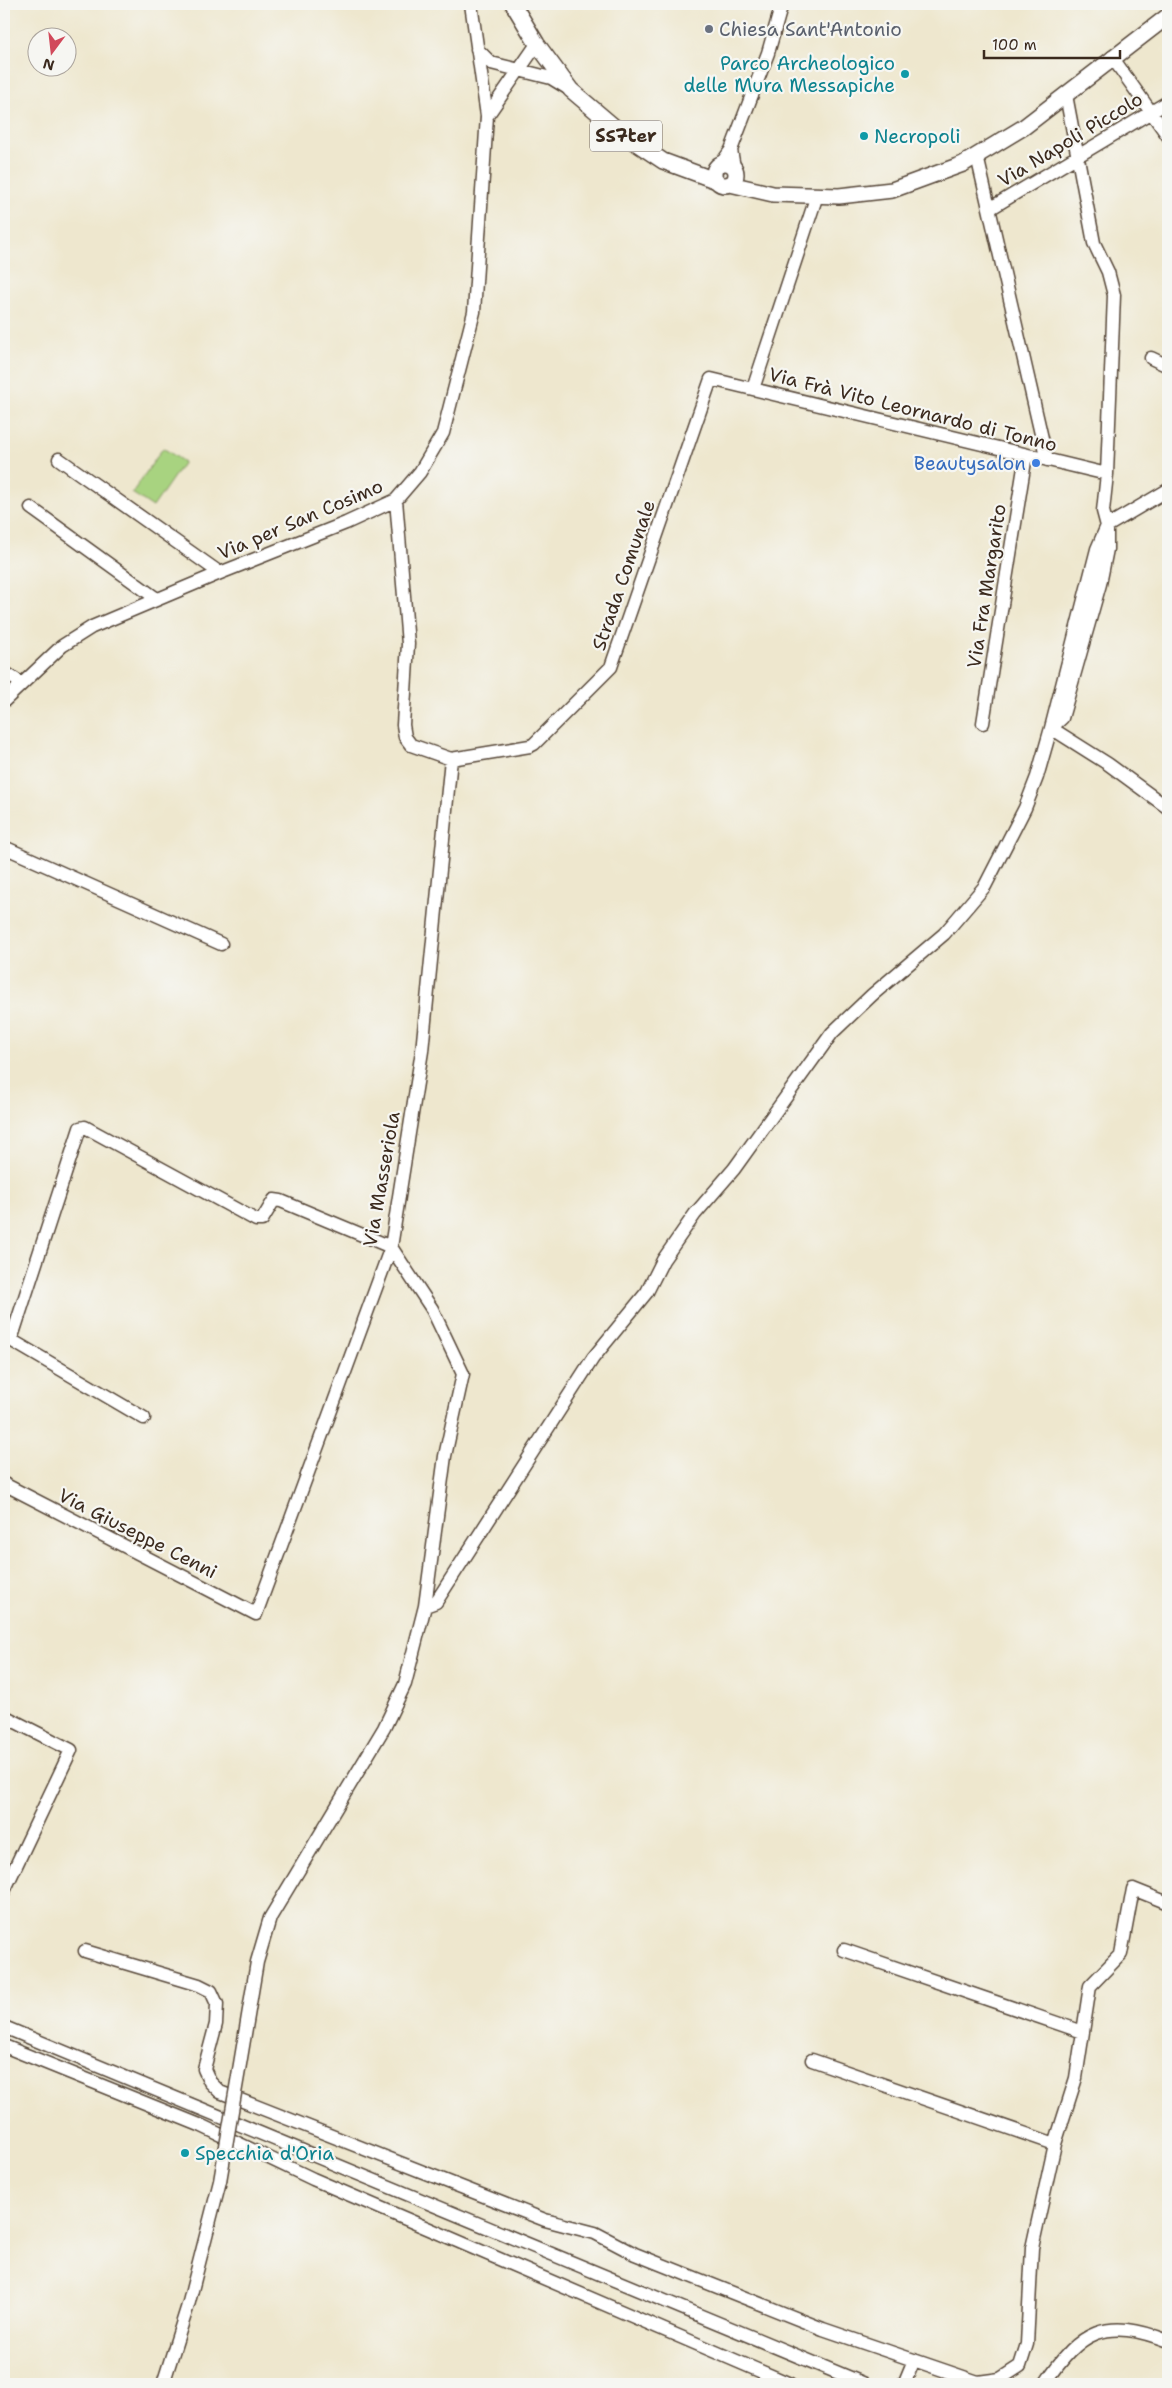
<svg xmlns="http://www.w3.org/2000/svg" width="1172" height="2388" font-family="'Shantell Sans',sans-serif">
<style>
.green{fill:#a8d380;stroke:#727e4f}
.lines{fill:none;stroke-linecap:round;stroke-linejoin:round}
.minor-casing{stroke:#564638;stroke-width:15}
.major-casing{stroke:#564638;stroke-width:18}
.minor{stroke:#fff;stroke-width:12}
.major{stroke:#fff;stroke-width:15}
.minor-bridge-casing{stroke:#564638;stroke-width:15;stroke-linecap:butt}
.minor-bridge{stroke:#fff;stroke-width:12}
.worship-dot{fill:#6b7280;stroke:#f6f6f2;stroke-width:2}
.culture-dot{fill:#0f9aa8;stroke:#f6f6f2;stroke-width:2}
.shop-dot{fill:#3f7fe0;stroke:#f6f6f2;stroke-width:2}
.labels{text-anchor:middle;stroke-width:4.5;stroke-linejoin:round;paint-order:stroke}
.shield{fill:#f6f6f2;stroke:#73675e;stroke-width:1}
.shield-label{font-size:18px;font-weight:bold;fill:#3b2a1e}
.worship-label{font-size:19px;fill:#5b616d;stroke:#f6f6f2;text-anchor:start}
.culture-label{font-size:19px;fill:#0d838f;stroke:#f6f6f2;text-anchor:start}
.street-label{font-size:19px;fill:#3b2a1e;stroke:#f6f6f2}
.shop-label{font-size:19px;fill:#366cbe;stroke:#f6f6f2;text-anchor:end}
</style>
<rect width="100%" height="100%" fill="#f6f6f2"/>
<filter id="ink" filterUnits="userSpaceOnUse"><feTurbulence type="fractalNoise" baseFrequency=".02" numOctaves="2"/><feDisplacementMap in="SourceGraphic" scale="10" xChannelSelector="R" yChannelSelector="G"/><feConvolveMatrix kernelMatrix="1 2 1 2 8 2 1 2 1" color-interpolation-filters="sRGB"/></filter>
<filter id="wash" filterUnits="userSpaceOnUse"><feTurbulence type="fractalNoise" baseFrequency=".0096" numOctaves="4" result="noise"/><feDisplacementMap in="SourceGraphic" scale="20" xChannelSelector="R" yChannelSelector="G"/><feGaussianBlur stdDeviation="1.12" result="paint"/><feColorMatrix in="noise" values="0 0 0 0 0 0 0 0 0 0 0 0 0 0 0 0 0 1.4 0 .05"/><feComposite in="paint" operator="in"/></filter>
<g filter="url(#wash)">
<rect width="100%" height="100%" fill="#eee7ce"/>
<path class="green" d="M163 448 184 462 153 507 132 493Z"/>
</g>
<g filter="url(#ink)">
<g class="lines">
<defs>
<path id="minor" d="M477 49 491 63 551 78 569 89
M1112 57 1168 136
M1066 95 1094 243 1108 272 1114 295 1107 474 1103 511 1107 526V549L1100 584 1062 718 1051 728 1097 549 1107 526 1168 490
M487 116 537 44
M731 150 734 167
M977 156 1047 460
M721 164 731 150 768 53 782 4
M991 208 1168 102
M1151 358 1168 366
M753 389 817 195
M59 459 220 573
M396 500 408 644 403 725 405 737 411 745 451 759 530 746 534 744 611 667 711 379 1107 474
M31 508 157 599
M4 672 21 683
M4 701 62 646 92 627 220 573 346 523 396 500 420 472 443 433 474 312 487 116 471 4
M983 723 1026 455
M4 847 221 944
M4 1336 144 1418
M11 1340 80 1128 85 1127 256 1220H262L274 1200 281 1201 391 1247 432 1309 463 1374 445 1456 425 1606 405 1684 384 1728 270 1918 257 1962 239 2070
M4 1484 256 1614 391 1247 422 1051 451 759
M425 1606 436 1602 593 1358 647 1292 663 1260 695 1214 734 1169 832 1033 872 995 944 934 985 886 1025 808 1037 777 1051 728 1108 764 1168 808
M4 1716 71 1750 4 1891
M844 1950 1083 2032
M85 1951 199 1985 211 1991 217 2004 216 2024 204 2069 210 2082 220 2092 545 2220 595 2233 635 2254 823 2329 978 2382 1000 2379 1020 2366 1027 2344 1032 2248 1055 2144 1076 2078 1090 1986 1121 1954 1133 1889 1168 1903
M4 2027 865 2384
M4 2046 202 2126 313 2179 790 2384
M812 2060 1055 2144
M163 2384 189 2302 220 2181
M904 2384 914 2360
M1045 2384C1080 2330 1106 2317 1168 2341"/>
<path id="major" d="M513 4 537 44 571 90 624 135 663 161 717 181
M714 174a11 11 0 1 1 22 0a11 11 0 1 1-22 0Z
M730 184 773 194 839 196 892 190 963 164 1024 127 1168 16"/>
</defs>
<use href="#minor" class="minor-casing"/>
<use href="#major" class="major-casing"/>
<use href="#minor" class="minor"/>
<use href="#major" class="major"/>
<defs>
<path id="minor-bridge" d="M220 2181 239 2070"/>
</defs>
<use href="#minor-bridge" class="minor-bridge-casing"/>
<use href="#minor-bridge" class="minor-bridge"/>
</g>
</g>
<circle class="worship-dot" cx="709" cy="29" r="5"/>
<g class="culture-dot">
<circle cx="905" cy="74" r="5"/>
<circle cx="864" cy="136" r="5"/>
<circle cx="185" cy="2153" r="5"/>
</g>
<circle class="shop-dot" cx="1036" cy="463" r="5"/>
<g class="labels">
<rect class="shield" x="590" y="120.5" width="72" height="31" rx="4"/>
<g class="shield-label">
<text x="626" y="142">SS7ter</text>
</g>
<g class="worship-label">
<text x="719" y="36">Chiesa Sant'Antonio</text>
</g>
<g class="culture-label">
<text x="895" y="70" text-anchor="end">Parco Archeologico<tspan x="895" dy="22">delle Mura Messapiche</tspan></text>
<text x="874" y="143">Necropoli</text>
<text x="195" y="2160">Specchia d'Oria</text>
</g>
<g class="street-label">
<text transform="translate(1070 139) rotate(-31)" y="7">Via Napoli Piccolo</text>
<text transform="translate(913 409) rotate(14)" y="7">Via Frà Vito Leornardo di Tonno</text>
<text transform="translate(300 519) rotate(-23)" y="7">Via per San Cosimo</text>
<text transform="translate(623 575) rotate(-71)" y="7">Strada Comunale</text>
<text transform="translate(986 586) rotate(-81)" y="7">Via Fra Margarito</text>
<text transform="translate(381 1179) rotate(-80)" y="7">Via Masseriola</text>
<text transform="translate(138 1533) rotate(27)" y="7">Via Giuseppe Cenni</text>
</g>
<g class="shop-label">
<text x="1026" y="470">Beautysalon</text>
</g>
</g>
<rect width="1172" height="2388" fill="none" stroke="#f6f6f2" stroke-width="20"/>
<g transform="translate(52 52) rotate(195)"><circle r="24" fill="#f6f6f2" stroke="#aba49d"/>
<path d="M0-4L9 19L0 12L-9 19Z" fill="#d1495b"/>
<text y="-8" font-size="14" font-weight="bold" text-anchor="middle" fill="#3b2a1e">N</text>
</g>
<path d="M984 50v8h136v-8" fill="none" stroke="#3b2a1e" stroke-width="2.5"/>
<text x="992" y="50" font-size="15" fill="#3b2a1e" stroke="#f6f6f2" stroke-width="4" paint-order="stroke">100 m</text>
</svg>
